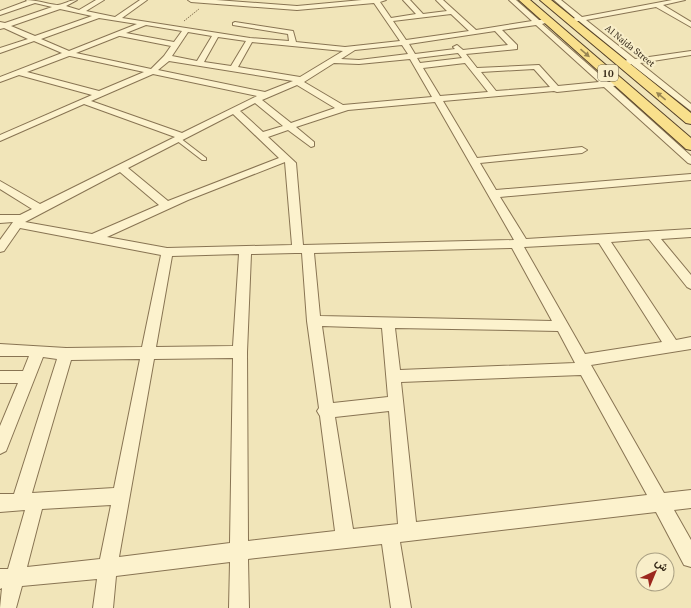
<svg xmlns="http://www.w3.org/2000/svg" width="691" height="608" font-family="'PT Serif',Vazirmatn,serif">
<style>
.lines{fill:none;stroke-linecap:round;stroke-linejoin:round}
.lane-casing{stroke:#887453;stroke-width:2}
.street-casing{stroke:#887453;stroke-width:2}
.primary-casing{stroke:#554128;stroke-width:2}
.path{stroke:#887453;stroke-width:1;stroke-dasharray:1.5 1;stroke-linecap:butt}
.lane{fill:#fcf2cd;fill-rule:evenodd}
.street{fill:#fcf2cd;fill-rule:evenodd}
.primary{fill:#f9e08c;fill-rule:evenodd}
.oneway{fill:#988552}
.labels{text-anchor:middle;stroke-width:4;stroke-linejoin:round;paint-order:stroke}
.far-street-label{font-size:9px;fill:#362a19;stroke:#f8eec9}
.shield{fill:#f8eec9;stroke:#70654e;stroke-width:1}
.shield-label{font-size:10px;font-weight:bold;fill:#362a19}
</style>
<rect width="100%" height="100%" fill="#f1e5b9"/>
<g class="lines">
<defs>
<path id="lane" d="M176 138H180L206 158V160H202L176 140Z"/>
<path id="street" d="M26 0C36 0 52 5 58 5 65 4 69 0 77 0L66 6 79 10 96 0H104L86 11 115 17 140 0H147L122 18 250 38 289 41 288 34 233 25V23L235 22 293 31 296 42 345 47 400 41 374 3 297 10 191 2 188 0H216L297 6 362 0H386L380 2 391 18 416 14 403 0H410L423 14 447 11 436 0H443L476 30 532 21 509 0H516L539 20H549V22L542 24 608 82 623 81V85L613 86 691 156V164L688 163 604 87 557 92 554 91 443 101 477 158 582 147 587 150 582 153 480 163 496 190 691 174V180L500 197 526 239 691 229V237L661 239 691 275V289L687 287 649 239 611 242 676 340 691 337V349L591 365 664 493 691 490V508L674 510 691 540V567L684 565 656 512 400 542 411 608H391L382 544 248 559 249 608H229L230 562 116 576 113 608H93L97 579 22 586 16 608H0L2 588 0 589V569H8L25 510 0 512V494H14L57 359 43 357 8 446 6 451 0 454V426L18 383H0V371H23L29 356H0V344L66 348 142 347 161 255 20 228 4 251 0 252V240L13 222 0 223V215H20L32 209 0 189V181L40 204 175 137 84 104 0 141V135L92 95 19 75 0 82V77L62 53 34 41 0 53V48L28 39 4 28 0 29V22L5 23 52 7 35 3 0 15V11L27 1ZM60 9 92 16 35 36 11 26ZM451 14 469 31 406 40 393 21ZM99 18 137 24 69 51 41 39ZM146 25 182 31 174 42 126 33ZM536 25 599 82 558 86 539 65 477 68 466 54 517 49V45L502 30ZM495 31 508 45 463 50 457 45 453 47 455 49 415 54 409 44ZM188 32 212 36 197 61 172 56ZM119 36H120L171 46 164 56 151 69 76 53ZM218 37 246 41 231 66 204 62ZM252 42 343 51 300 77 238 67ZM402 45 408 54 359 60 341 59 355 50ZM458 53 462 58 420 63 417 58ZM69 56H70L144 72 99 91 27 72ZM410 59 432 97 343 105 304 82 334 63 359 64ZM169 61 293 81 265 92 158 70ZM465 63 488 92 440 96 423 68ZM534 69 550 87 496 91 481 72ZM153 74 257 96 182 133 91 101ZM297 85 335 108 291 123 262 100ZM435 102 514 240 303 245 296 163 268 137 288 130 311 147 314 146V142L296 127 348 110ZM255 103 283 126 263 132 240 111ZM233 114 279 158 168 201 128 168ZM285 162 292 245 167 248 107 237 188 200ZM120 172 159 205 92 234 25 222ZM599 243 662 342 585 354 524 247ZM512 248 552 321 320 316 314 253ZM295 253H302L307 321 319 408 317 411 320 416 335 531 248 541 247 352 251 254ZM239 254 233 346 156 347 172 256ZM322 326 382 328 388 397 333 403ZM395 328 558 331 575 363 400 370ZM233 358 230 543 119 557 154 359ZM140 359 114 488 32 493 71 360ZM581 375 647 495 416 522 401 382ZM389 411 398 524 353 529 335 417ZM111 505 100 559 27 567 42 509Z
M554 0H561L582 17 672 0H685L663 5 691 22V27L656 7 586 20 635 59 691 51V55L640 63 691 104V111L631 64H625L624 62 627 60 579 21H573V19L575 18Z"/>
<path id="primary" d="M519 0H530L691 138V150L686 149Z
M540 0H551L691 113V124L686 123Z"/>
</defs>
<use href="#lane" class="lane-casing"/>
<use href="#street" class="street-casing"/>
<use href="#primary" class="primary-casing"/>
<path class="path" d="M184 21 199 9"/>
<use href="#lane" class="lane"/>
<use href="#street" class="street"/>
<use href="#primary" class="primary"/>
</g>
<defs><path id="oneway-solid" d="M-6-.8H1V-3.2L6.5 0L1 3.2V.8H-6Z"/></defs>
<g class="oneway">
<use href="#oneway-solid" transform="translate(585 53) rotate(41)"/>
<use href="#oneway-solid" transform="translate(661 96) rotate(-141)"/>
</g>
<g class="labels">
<g class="far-street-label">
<text transform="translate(630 46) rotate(39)" y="3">Al Najda Street</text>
</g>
<rect class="shield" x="598" y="65" width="20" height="16" rx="3"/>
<g class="shield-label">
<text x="608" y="77">10</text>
</g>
</g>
<g transform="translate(655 572) rotate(44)"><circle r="19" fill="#f8eec9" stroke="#aaa083"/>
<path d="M0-3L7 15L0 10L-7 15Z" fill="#9c281e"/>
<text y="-6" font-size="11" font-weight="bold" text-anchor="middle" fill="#362a19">ش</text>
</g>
</svg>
